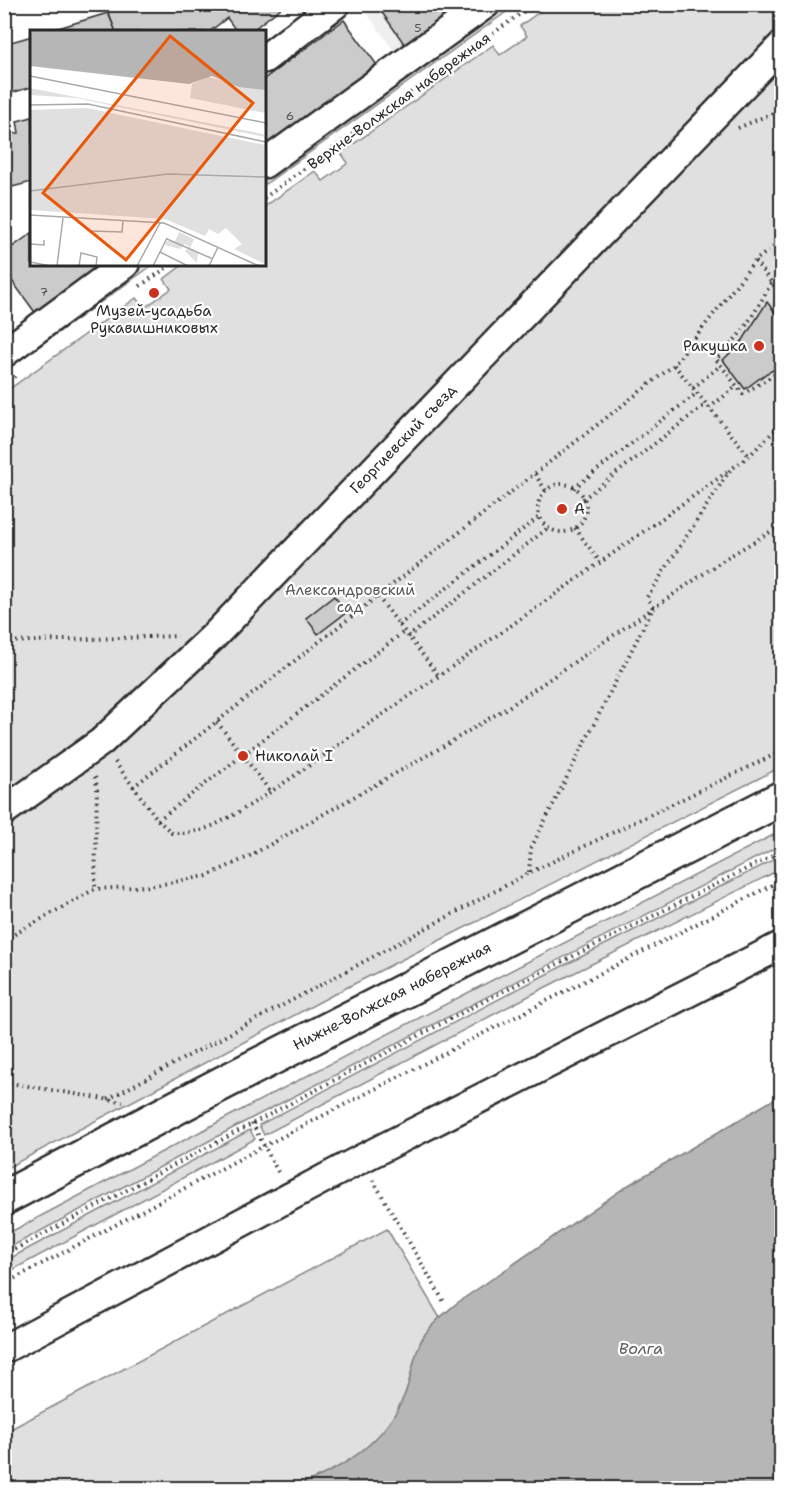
<svg xmlns="http://www.w3.org/2000/svg" width="786" height="1493" font-family="'Shantell Sans',sans-serif">
<style>
.built{fill:#efefef}
.green{fill:#e0e0e0;stroke:#868686;stroke-width:1.5}
.water{fill:#b6b6b6;stroke:#7e7e7e;stroke-width:1.5}
.building{fill:#cbcbcb;stroke:#2b2b2b;stroke-width:1.5}
.lines{fill:none;stroke-linecap:round;stroke-linejoin:round}
.minor-casing{stroke:#2b2b2b;stroke-width:32}
.major-casing{stroke:#2b2b2b;stroke-width:38}
.path{stroke:#2b2b2b;stroke-width:4;stroke-dasharray:1.5 4.5;stroke-linecap:butt}
.minor{stroke:#fff;stroke-width:27}
.major{stroke:#fff;stroke-width:33}
.poi-dot{fill:#c8321e;stroke:#fff;stroke-width:2}
.labels{text-anchor:middle;stroke-width:4.5;stroke-linejoin:round;paint-order:stroke}
.number-label{font-size:12px;fill:#535353}
.street-label{font-size:15px;fill:#2b2b2b;stroke:#fff}
.poi-label{font-size:15px;fill:#2b2b2b;stroke:#fff;text-anchor:start}
.park-label{font-size:15px;fill:#585858;stroke:#fff}
.water-label{font-size:16px;font-style:italic;fill:#5c5c5c;stroke:#fff}
.inset-road{fill:none;stroke:#aaa;stroke-width:1.5}
.view{fill:#e8590c;fill-opacity:0.15;stroke:#e8590c;stroke-width:3}
.inset-edge{fill:none;stroke:#2b2b2b;stroke-width:3}
</style>
<rect width="100%" height="100%" fill="#fff"/>
<filter id="ink" filterUnits="userSpaceOnUse"><feTurbulence type="fractalNoise" baseFrequency=".0167" numOctaves="2"/><feDisplacementMap in="SourceGraphic" scale="12" xChannelSelector="R" yChannelSelector="G"/><feConvolveMatrix kernelMatrix="1 2 1 2 8 2 1 2 1" color-interpolation-filters="sRGB"/></filter>
<g filter="url(#ink)">
<path class="built" d="M361 5H482L402 62Z"/>
<path class="green" d="M507 5H516L264 185V178Z
M549 5H781V767L342 990 5 1169 4 393 136 298 144 308 171 289 164 279 184 264H264V207L315 171 323 181 348 163 341 153 493 45 500 55 527 36 520 26Z
M143 264H154L34 350 31 344Z
M781 831V845L250 1119 5 1250V1235L243 1109Z
M781 856V869L544 988 264 1135 259 1125 539 978Z
M250 1130 255 1139 5 1274V1261Z
M387 1229 440 1318C434 1325 426 1332 422 1339 414 1355 412 1375 406 1392 389 1443 338 1472 290 1488H5V1432Z"/>
<path class="water" d="M781 1095V1488H290C338 1472 384 1444 404 1396 412 1378 413 1356 422 1339 430 1325 445 1313 457 1303L627 1186Z"/>
<path class="building" d="M105 4H286L250 32H237L227 18 209 32H116Z
M376 4H476L410 52Z
M108 13 116 32H45Z
M344 20 380 69 264 154V79Z
M32 36V87L4 95V44Z
M32 117V182L4 189V136L19 133 17 121Z
M32 233V264H106L37 315 4 270V253Z
M767 302 782 321V366L767 373 745 389 723 360 743 340Z
M334 596 347 612 318 634 306 618Z"/>
<g class="lines">
<defs>
<path id="minor" d="M264 59 336 4
M264 164 486 4
M4 353 125 264
M4 811 101 742 215 635 782 45
M4 1349 361 1159 782 945"/>
<path id="major" d="M4 1198 223 1083 782 798"/>
</defs>
<use href="#minor" class="minor-casing"/>
<use href="#major" class="major-casing"/>
<path class="path" d="M738 128 782 109
M264 198 534 4
M755 261 782 296
M771 283C756 312 741 337 716 359L743 394 782 370
M140 286 172 264
M674 365 749 456
M4 384 15 376
M693 388 721 365
M709 408 737 386
M535 474 546 491
M538 508a24 24 0 1 1 48 0a24 24 0 1 1-48 0Z
M574 488 697 393
M583 499 706 404
M575 528 600 562
M378 597 439 676
M399 625 539 517
M408 637 548 528
M4 642 178 636
M217 722 270 791
M115 762 158 820 172 833C195 834 208 829 228 818 278 790 328 751 376 719 495 638 612 554 730 470
M95 777 97 787 95 889
M133 787 674 365 755 261 782 240
M158 820 405 631
M529 872 531 848 653 608 647 597 730 470 749 456 782 423
M4 940 95 889 152 886 207 876 248 857 449 743 513 704 728 557 782 525
M4 1082 123 1102
M108 1099 529 873 782 751
M252 1123 279 1174
M373 1180 444 1302
M4 1255 484 1001 782 851
M4 1284 264 1146 782 880"/>
<use href="#minor" class="minor"/>
<use href="#major" class="major"/>
</g>
</g>
<g class="poi-dot">
<circle cx="154" cy="293" r="6"/>
<circle cx="759" cy="346" r="6"/>
<circle cx="562" cy="509" r="6"/>
<circle cx="243" cy="756" r="6"/>
</g>
<g class="labels">
<g class="number-label">
<text x="418" y="32">5</text>
<text x="290" y="120">6</text>
<text x="44" y="296">7</text>
</g>
<g class="street-label">
<text transform="translate(399 101) rotate(-36)" y="5">Верхне-Волжская набережная</text>
<text transform="translate(403 439) rotate(-46)" y="5">Георгиевский съезд</text>
<text transform="translate(392 996) rotate(-27)" y="5">Нижне-Волжская набережная</text>
</g>
<g class="poi-label">
<text x="154" y="316" text-anchor="middle">Музей-усадьба<tspan x="154" dy="17">Рукавишниковых</tspan></text>
<text x="747" y="351" text-anchor="end">Ракушка</text>
<text x="574" y="514">А</text>
<text x="255" y="761">Николай I</text>
</g>
<g class="park-label">
<text x="350" y="595">Александровский<tspan x="350" dy="17">сад</tspan></text>
</g>
<g class="water-label">
<text x="641" y="1354">Волга</text>
</g>
</g>
<g transform="translate(30 30)">
<rect width="236" height="236" fill="#fff"/>
<path d="M178 47 235 60V83L160 68 162 54ZM0 58 233 104 235 107 46 68 0 65ZM57 78 235 115V234L204 219 212 214 196 198 188 204 179 199 175 206 135 189 0 180V80ZM149 202 164 209 160 218 168 222 167 233 155 221 159 217 155 214 150 219 135 215 137 211H145Z" fill="#e0e0e0"/>
<path d="M0 0H235V60L209 57 182 46 159 54 0 36Z" fill="#b6b6b6"/>
<path class="inset-road" d="M0 46 236 93M0 75 58 74 236 112M0 161 138 144 236 147M0 185 134 193 229 236M60 201 92 202 93 191M137 209 183 229M0 214 14 215V210M130 222 158 236M0 232 21 236M27 236 33 188M49 236 51 223 67 227 66 236M107 236 130 193M123 236 137 208M179 236 188 217"/>
<path class="view" d="M140 6 223 73 96 230 13 163Z"/>
<rect width="236" height="236" class="inset-edge"/>
</g>
<rect width="786" height="1493" fill="none" stroke="#fff" stroke-width="24"/>
<rect x="12" y="12" width="762" height="1469" fill="none" stroke="#2b2b2b" stroke-width="2" filter="url(#ink)"/>
</svg>
